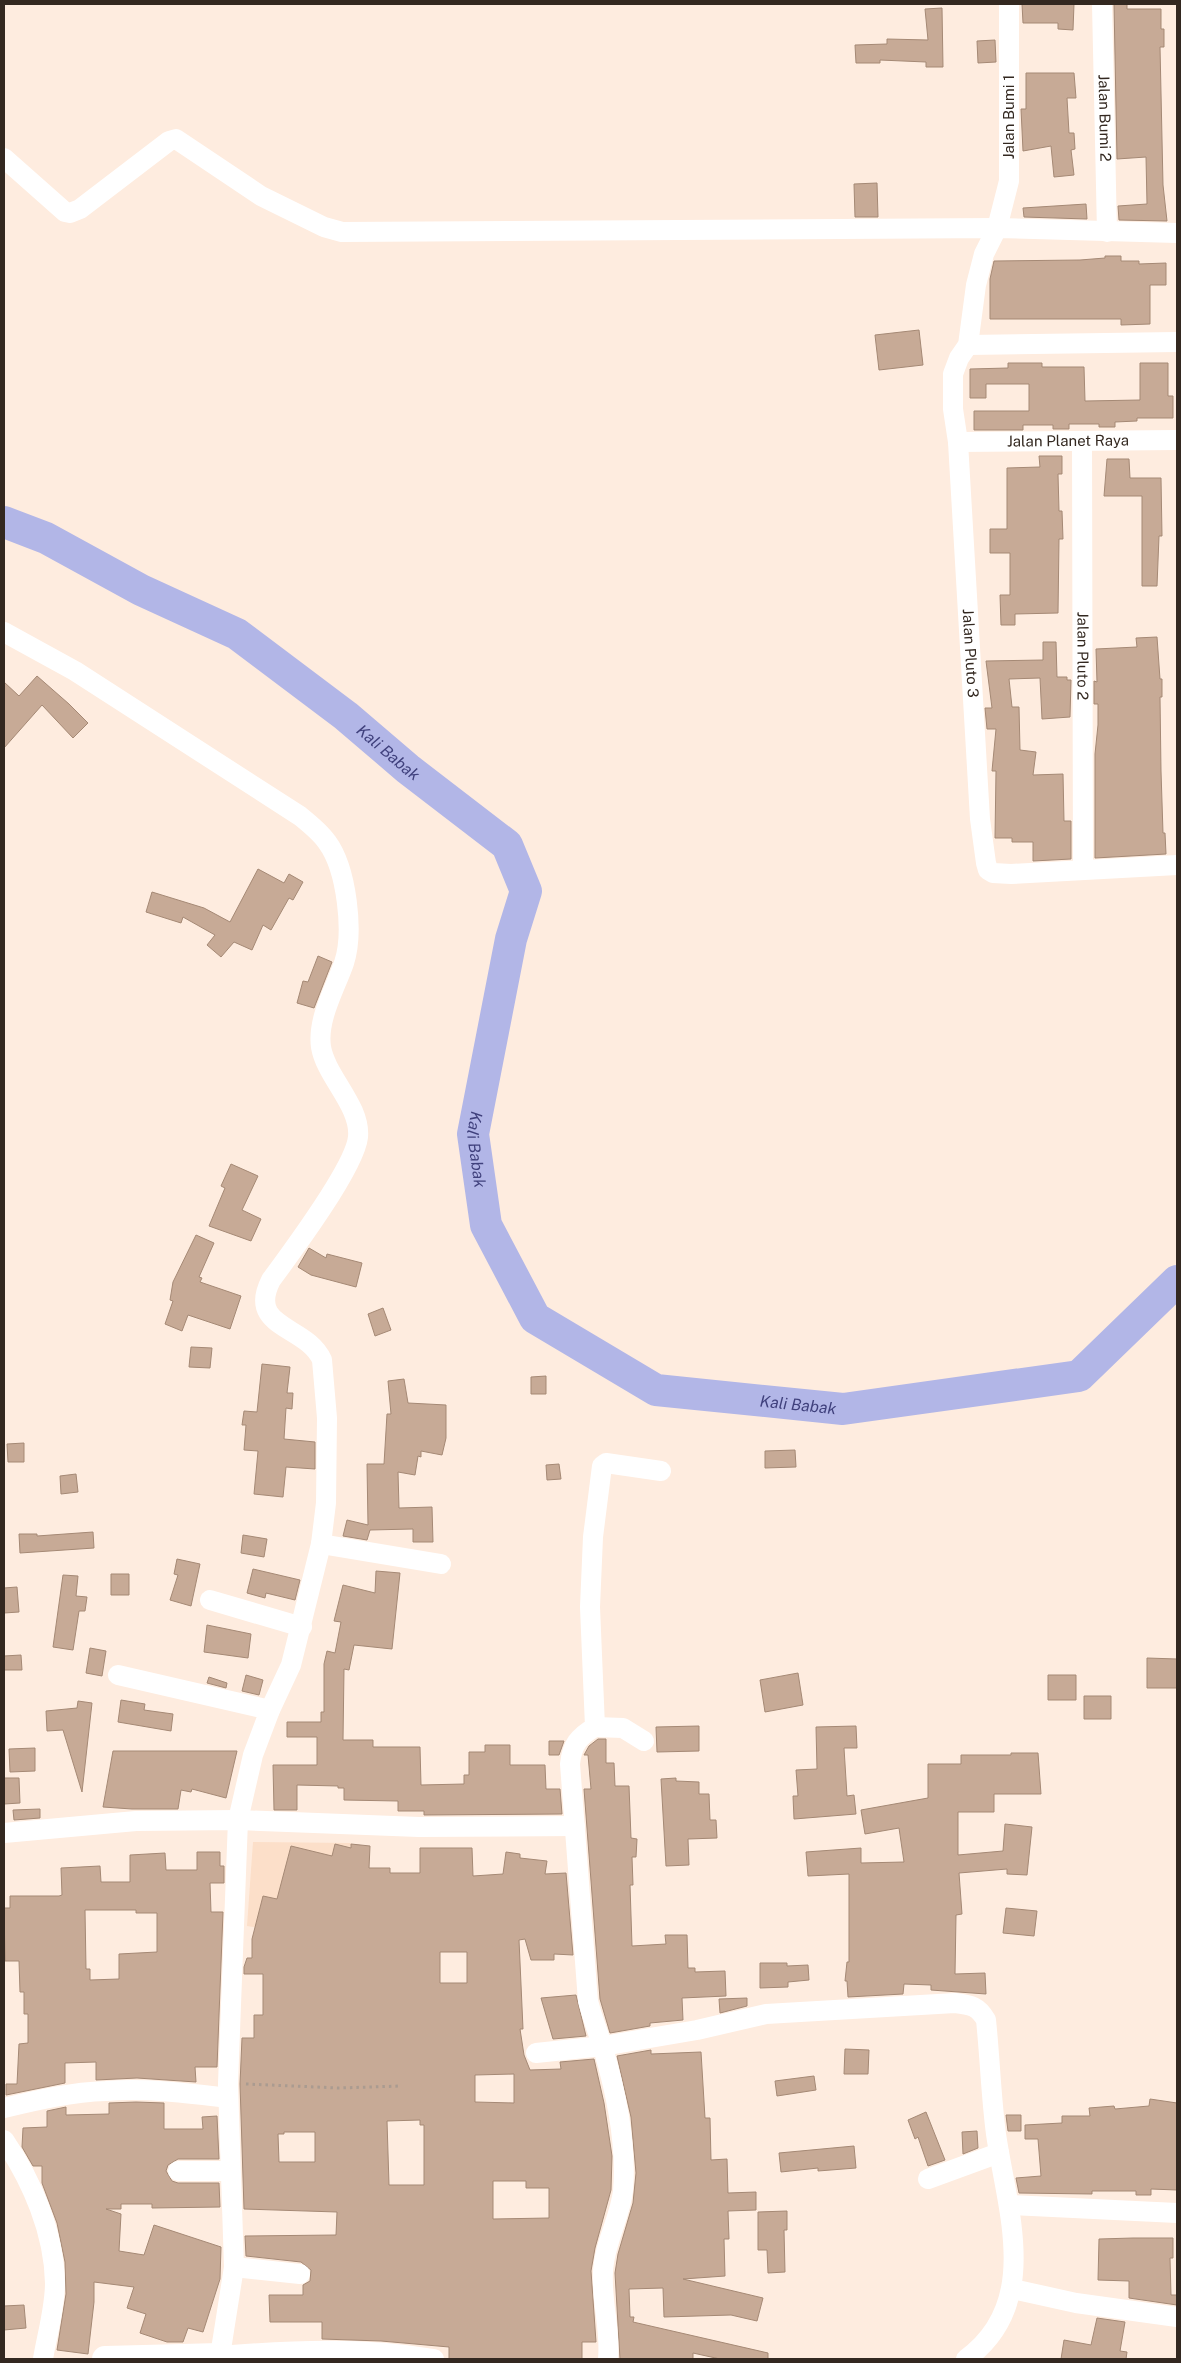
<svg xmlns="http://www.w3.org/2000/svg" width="1181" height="2363" font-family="'Public Sans',sans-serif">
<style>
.built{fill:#fcdfc9}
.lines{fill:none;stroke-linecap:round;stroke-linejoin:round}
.river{stroke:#b2b6e7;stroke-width:32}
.building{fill:#c7aa96;stroke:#a58975;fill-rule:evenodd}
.path{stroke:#aa9b90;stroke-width:3;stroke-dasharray:2.5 4;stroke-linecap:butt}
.minor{stroke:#fff;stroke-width:20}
.major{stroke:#fff;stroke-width:26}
.labels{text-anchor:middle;stroke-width:4;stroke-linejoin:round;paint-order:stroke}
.street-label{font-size:15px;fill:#332820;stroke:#fff}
.water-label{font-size:16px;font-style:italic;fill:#40417d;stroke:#fff}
</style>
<rect width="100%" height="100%" fill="#feecdf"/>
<path class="built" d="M253 1842 351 1843 336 1942 247 1926Z"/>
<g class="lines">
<path class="river" id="s1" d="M4 522 46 538 141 590 237 634 346 716 408 769 507 845 526 891 511 939 473 1134 486 1225 535 1318 656 1390 843 1409 1079 1376 1177 1281"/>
</g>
<path class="building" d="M1022 4H1074L1073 30 1058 29V23H1023Z
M1114 4H1127V9H1161V29H1164V47H1160L1163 185 1167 221 1119 220 1118 206 1147 204 1146 157 1117 159Z
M942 8 943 67H926V62L880 60V63H856L855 45 887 44V39L928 40 925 9Z
M995 40 996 62 978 63 977 41Z
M1026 73H1074L1076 98H1067L1069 133H1074L1075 149 1071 150 1074 175 1054 177 1051 146 1023 151 1021 109H1026Z
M877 183 878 217H855L854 184Z
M1086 204 1087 219 1024 217 1023 208Z
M1105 256H1121V261H1139V264L1166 263V285H1150V324L1121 325V319H990V279L994 261 1080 260 1105 258Z
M919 330 923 365 879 370 875 335Z
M1008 363H1042V367H1084L1085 401 1140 400V363H1168V396H1173V418H1137V421L1115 422V427H1099V424H1069V429H1053V425H1023V430H974V411H1029V384H986V398H970V369L1008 368Z
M1039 456H1062V474H1058L1059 511H1062L1063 539H1059L1058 613 1015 614V625H1001L1000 595H1010V553H990V529H1007V468L1040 467Z
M1107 459H1129L1130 478H1161L1162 536H1159L1157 586H1142V496H1104Z
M1157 637 1160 679H1162V697H1160L1161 771 1163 833H1165L1166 854 1095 858V754L1098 725V704H1094V681L1097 682 1096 649 1137 647 1136 638Z
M1043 642H1056L1057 677H1067V680H1071L1070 717 1042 719 1040 678 1009 679 1012 707H1019L1020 750 1036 752 1033 775 1063 774 1064 821H1071V859L1033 861V842H1012V838H995L996 771H992L996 729H987L985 708H992L986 661 1043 660Z
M37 676 69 704 88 723 73 738 42 705 4 748V682L19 696Z
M258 869 284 883 289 874 303 882 293 900 289 898 271 930 263 925 252 950 234 942 221 957 207 945 215 935 183 917 181 923 146 912 152 892 204 908 230 922Z
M318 956 332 962 314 1008 297 1003 303 981 308 982Z
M231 1164 258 1176 242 1210 261 1219 251 1241 209 1226 225 1188 221 1186Z
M196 1235 214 1243 199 1277 202 1278 200 1282 241 1296 230 1329 188 1315 182 1331 165 1324 173 1301 170 1300 173 1282Z
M309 1248 326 1258 327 1254 362 1263 356 1287 311 1275 298 1267Z
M383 1308 391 1330 375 1336 368 1314Z
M191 1347 212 1348 210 1368 189 1367Z
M262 1364 290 1367 287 1393H293L292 1409 286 1408 284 1439 315 1442V1469L286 1467 283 1497 254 1494 258 1451 244 1450 246 1425H242L244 1411 257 1412Z
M546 1376V1394H531V1377Z
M404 1379 408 1403 446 1405V1438L442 1455 421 1451V1457L418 1456 415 1475 398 1472 399 1508 432 1507 433 1542H413V1529L370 1530 367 1540 343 1536 347 1520 368 1525 367 1464H384L387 1414H391L388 1381Z
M24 1443V1462H8L7 1444Z
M795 1450 796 1467 765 1468V1451Z
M559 1464 561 1479 547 1480 546 1465Z
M76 1474 78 1492 61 1494 60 1476Z
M93 1532 94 1548 20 1553 19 1534H37V1536Z
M243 1535 267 1539 264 1557 241 1553Z
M177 1559 200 1564 191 1606 170 1600 178 1575 174 1574Z
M253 1569 300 1580 295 1600 266 1593 265 1598 247 1593Z
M376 1571 400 1573 392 1649 354 1645 349 1670 344 1669 343 1740H373V1747H420L421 1785 464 1784V1775H469V1752H485V1745H510V1765H545L546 1789H560L562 1814 424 1815V1811H398V1801L344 1800V1788H338V1786L297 1785V1810H274L273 1765H317V1737H287V1722H321V1712H324V1664L327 1651 335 1653 341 1622 334 1621 343 1585 375 1593Z
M111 1574H129V1595H111Z
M63 1575 78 1576 76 1596 87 1597 85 1611H79L73 1650 53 1647Z
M17 1587 19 1612 4 1613V1588Z
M207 1625 251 1634 248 1658 204 1652Z
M90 1648 106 1651 102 1676 86 1673Z
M21 1655 22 1670H4V1656Z
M1147 1658 1177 1659V1688H1147Z
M798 1673 803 1705 765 1712 760 1680Z
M246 1675 263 1680 259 1695 242 1691Z
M1048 1675H1076V1700H1048Z
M209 1677 227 1683 226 1688 207 1683Z
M1084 1696H1111V1719H1084Z
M121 1700 145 1704 144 1710 173 1714 171 1731 118 1722Z
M78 1701 92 1703 82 1792 63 1730 47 1731 46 1711 77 1708Z
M699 1726V1751L657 1752 656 1727Z
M856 1726 857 1748H844L847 1796 854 1795 856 1814 794 1819 793 1796H798L796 1770 817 1769 816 1727Z
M598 1739H606V1763H614L615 1786H629L631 1838 637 1839 636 1857H632L633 1885H630L632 1946 666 1944 665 1935H687L688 1968H695V1972L725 1971 726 1996 682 1998 683 2020 650 2023V2026L610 2033 600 1999 584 1789H591L588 1755H584L589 1746Z
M549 1741H564L559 1755H549Z
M35 1748V1771L10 1772 9 1749Z
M113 1751H237L226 1798 192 1789 191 1792 181 1790 178 1809H132L103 1807Z
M1011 1753H1038L1041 1794H994V1812H958V1855L1003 1851 1005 1824 1032 1827 1027 1875 1007 1874V1869L959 1873 962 1914 956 1915 955 1974 985 1973 986 1994 931 1990V1985L904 1984 903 1994 848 1997 847 1981H845L847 1962H849V1874L808 1876 806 1852 861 1848V1863L904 1862 899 1828 865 1834 861 1810 928 1798V1764H961V1755H1011Z
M4 1778H19L20 1803 4 1804Z
M676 1778V1781L699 1782V1794H709L710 1820H716L717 1838 688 1839 689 1865 666 1866 661 1779Z
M40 1809V1818L14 1820 13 1810Z
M335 1844 351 1848V1844L370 1846 369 1868H390V1873H420V1848H472L473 1876 503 1874 506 1852 520 1854V1858L547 1861 545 1874 566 1873 573 1955 554 1954V1960H531L525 1939 519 1940 523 2029H520L524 2055 530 2070 561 2069 560 2062 594 2059 604 2103 612 2156 611 2190 595 2248 591 2271 596 2342H582V2359H449V2347L381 2341 322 2339V2322H270L269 2295H303V2285L310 2281 311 2270 301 2262 246 2256 245 2236 336 2235 337 2212 244 2209 240 2084 242 2038H254V2015H263V1974H244V1967L247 1958H252V1939L263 1896 277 1899 291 1846 332 1856ZM440 1952H467V1983H440ZM514 2074V2103L475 2102V2075ZM420 2120V2125H424V2185H389L387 2121ZM284 2132H315V2162H279L278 2134H284ZM493 2181H526V2188H549V2218L493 2219Z
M197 1852H220V1866H224V1883H210L211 1912H223L217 2067H195L196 2082 137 2078 96 2080V2062L65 2063V2083L6 2095V2084H17L19 2044 28 2043V2014H24V1992H20L19 1961H5L4 1908H10V1896H59L62 1895 61 1868 100 1866 101 1882H130V1855L165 1853 166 1870H197ZM85 1910H136V1913H157V1952L119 1954V1979L90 1980V1969H86Z
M1006 1908 1037 1911 1034 1936 1003 1933Z
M760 1963H787V1966L808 1965 809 1980 788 1982V1987L760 1988Z
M576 1995 586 2036 553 2039 541 1998Z
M747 1998V2006L720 2013 719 1999Z
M845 2049 869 2050 868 2074H844Z
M651 2050V2054L701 2052 705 2118H710L711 2160 727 2159 728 2193 756 2192V2210L728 2211 729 2239H724L725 2276 683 2279 763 2298 757 2321 731 2315 664 2317 663 2288 629 2289 630 2317H634L633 2322 768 2353V2359H720L693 2353V2359H620L615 2273 618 2254 633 2203 636 2173 631 2117 617 2056Z
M814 2076 816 2090 777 2096 775 2081Z
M1150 2099 1177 2103V2190L1151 2189V2195H1136V2191H1092V2194L1019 2193 1016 2178 1041 2176 1038 2139H1025V2125L1062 2123V2116H1090L1089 2108 1114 2106 1115 2109 1149 2106Z
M136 2102 164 2103V2129H203L202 2117 217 2116 219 2159H178L168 2165 166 2171 172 2181 178 2183H219L220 2207 152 2208V2204H121V2209H106L121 2214 119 2251 144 2255 154 2225 221 2247 220 2279 203 2332 188 2328 183 2342H167L140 2333 146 2314 127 2308 134 2287 94 2282V2302L88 2354 57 2350 66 2294 65 2262 57 2223 42 2183V2166H33L22 2147 23 2128 47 2127V2111L66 2107V2115L109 2114V2103Z
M926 2112 945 2160 928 2166 918 2137 915 2139 908 2120Z
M1006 2115H1021V2131H1008Z
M977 2131 978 2148 963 2154 962 2132Z
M854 2146 856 2168 818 2171V2168L781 2172 779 2153Z
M787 2211V2230H784L785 2272 768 2273 767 2250H758V2212Z
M1133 2238H1173V2258H1170L1171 2295H1177V2305L1129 2298V2281L1098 2280 1099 2239Z
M24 2305 26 2328 4 2330V2306Z
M1097 2318 1125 2322 1120 2351 1127 2352 1126 2359H1061L1064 2340 1091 2345Z"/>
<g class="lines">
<path class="path" d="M246 2084 339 2088 401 2086"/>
<g class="minor">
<path id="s2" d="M1009 4V181L997 228 984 254 976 285 968 345 959 358 953 374V409L958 442 980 819 986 863 988 870 993 873 1011 874 1177 865"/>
<path id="s3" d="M1102 4 1107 232"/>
<path d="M4 158 65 212 70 213 80 209 169 141 176 139 261 196 324 227 342 232 997 228 1177 233"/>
<path d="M968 345 1177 342"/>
<path id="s4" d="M958 442 1177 440"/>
<path id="s5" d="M1082 442 1083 870"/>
<path d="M4 632 75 671 300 816C310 824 320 832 327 842 347 869 354 933 344 963 335 989 317 1019 321 1047 326 1077 361 1106 358 1137 355 1167 291 1253 271 1280 246 1329 307 1325 322 1360L327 1418 326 1503 321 1544 291 1665 270 1710 253 1755 238 1820 228 2084 234 2267 220 2356C292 2350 363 2347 434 2359"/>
<path d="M321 1544 441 1564"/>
<path d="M210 1600 302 1627"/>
<path d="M118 1675 270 1710"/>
<path d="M595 1727 623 1728 644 1741"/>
<path d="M4 1833 136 1821 238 1820 419 1827 575 1826"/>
<path d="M536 2053 603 2046 697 2030 766 2014 955 2003C971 2005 978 2006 986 2020 990 2058 991 2096 996 2134 1007 2210 1042 2304 966 2359"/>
<path d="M4 2108C37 2100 72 2092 106 2091 146 2088 188 2093 228 2098"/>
<path d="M4 2140C32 2181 54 2232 55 2283 55 2308 47 2335 43 2359"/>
<path d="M178 2171H230"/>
<path d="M928 2179 999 2153"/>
<path d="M1010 2205 1177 2213"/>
<path d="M234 2267 300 2274"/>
<path d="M1013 2289 1076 2303 1177 2317"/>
<path d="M608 2359C611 2330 601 2301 603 2272 604 2244 620 2218 623 2191 627 2144 616 2092 603 2048 598 2032 592 2017 588 2001L570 1764C572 1745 578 1737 595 1727L590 1607 593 1537 602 1466 606 1463 661 1471"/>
</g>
<path class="major" d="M105 2359 220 2356V2359"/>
</g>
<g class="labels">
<g class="street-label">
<text transform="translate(1009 117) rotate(-90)" y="5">Jalan Bumi 1</text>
<text dy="5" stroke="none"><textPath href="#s3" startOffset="114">Jalan Bumi 2</textPath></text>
<text dy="5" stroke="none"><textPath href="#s4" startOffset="110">Jalan Planet Raya</textPath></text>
<text dy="5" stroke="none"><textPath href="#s2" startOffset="660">Jalan Pluto 3</textPath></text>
<text dy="5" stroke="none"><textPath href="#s5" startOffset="214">Jalan Pluto 2</textPath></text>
</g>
<g class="water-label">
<text dy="6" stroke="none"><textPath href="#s1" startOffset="451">Kali Babak</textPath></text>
<text dy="6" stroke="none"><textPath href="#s1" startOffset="916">Kali Babak</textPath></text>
<text dy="6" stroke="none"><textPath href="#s1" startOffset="1381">Kali Babak</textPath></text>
</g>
</g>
<rect width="1181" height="2363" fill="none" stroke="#332820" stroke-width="10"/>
</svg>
